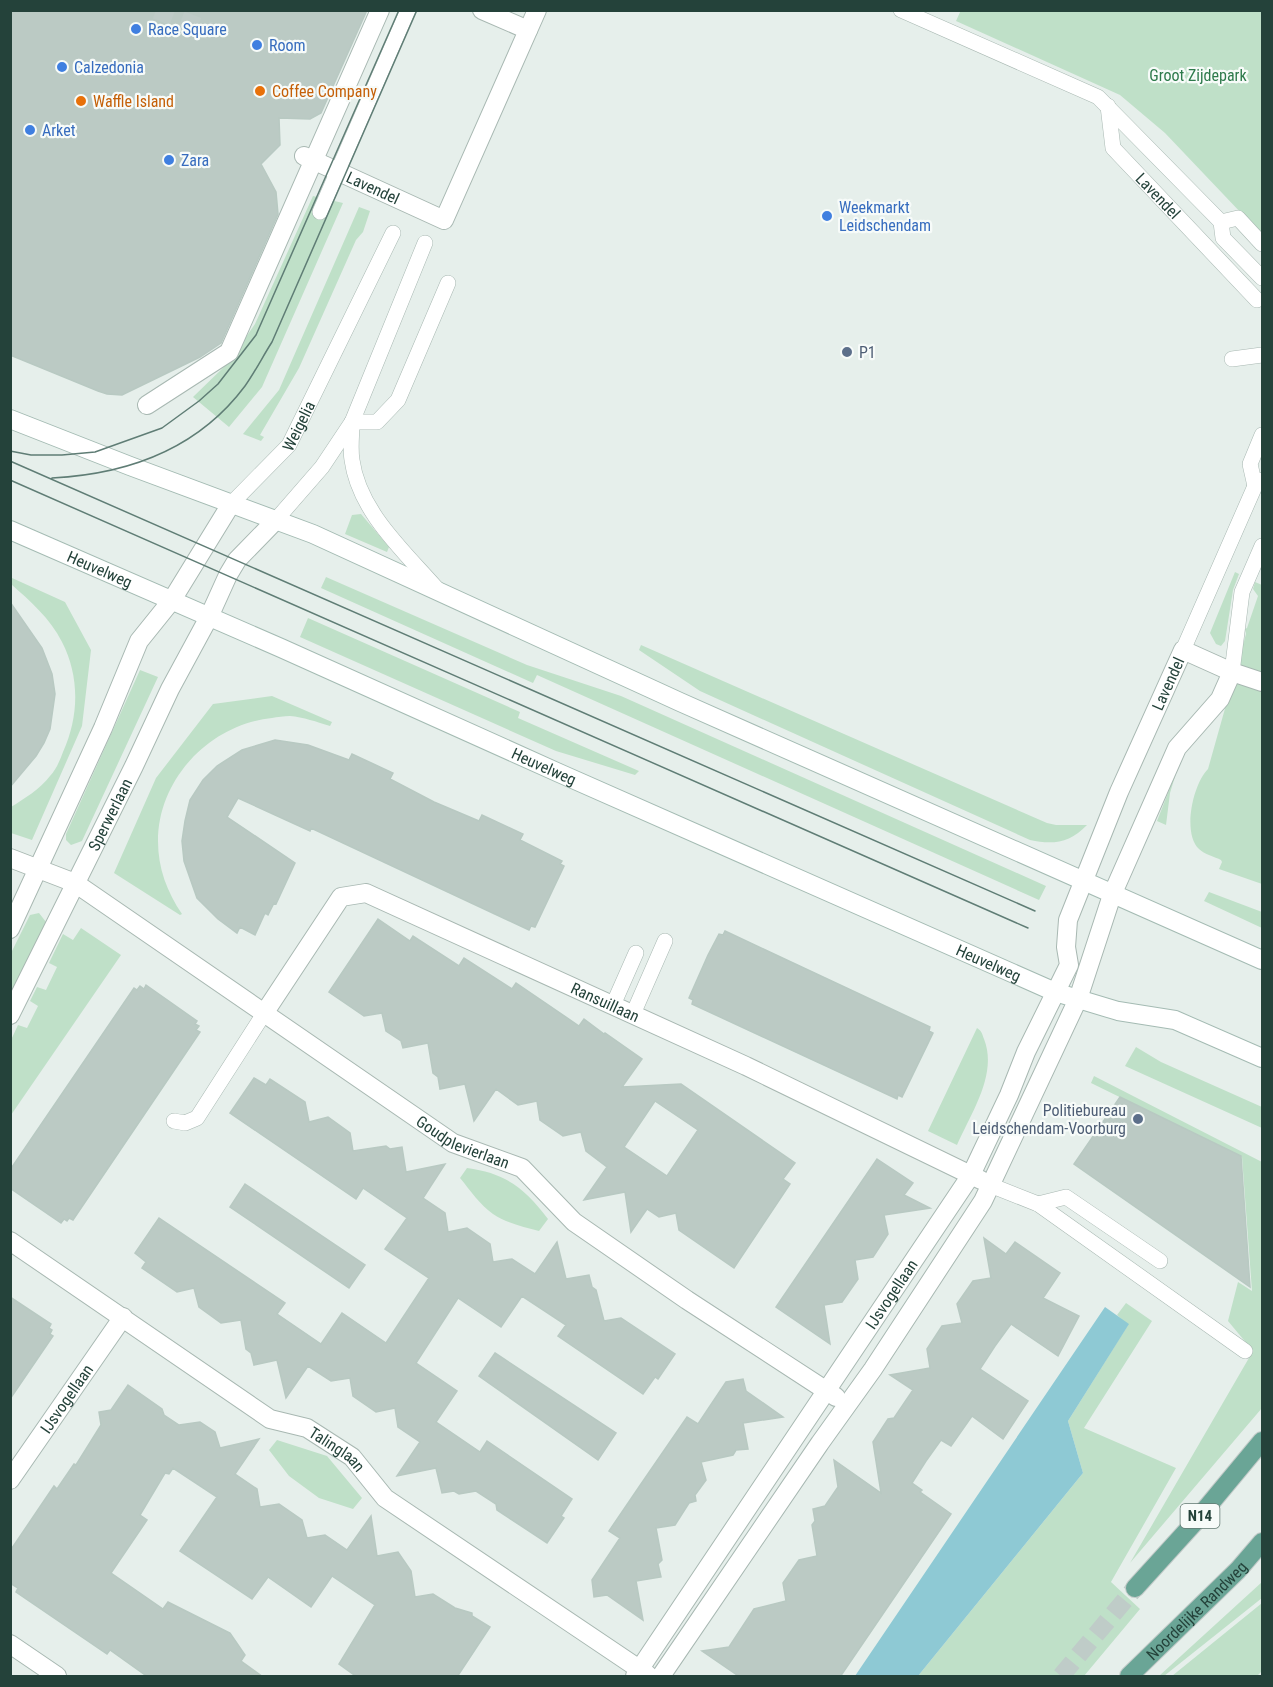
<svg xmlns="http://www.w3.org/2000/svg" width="1273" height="1687" font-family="'Roboto Condensed',sans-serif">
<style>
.green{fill:#bfe0c8}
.water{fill:#8ec9d4}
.building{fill:#bbcac4;stroke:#b8c9c2;stroke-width:1.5;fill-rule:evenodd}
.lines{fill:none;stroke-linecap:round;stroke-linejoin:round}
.pedestrian-tunnel{stroke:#bfccc8;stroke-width:18;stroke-dasharray:18 9;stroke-linecap:butt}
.primary-tunnel{stroke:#bfccc8;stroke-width:18;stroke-dasharray:18 9;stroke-linecap:butt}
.service-casing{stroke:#a8b8b2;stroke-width:16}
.pedestrian-casing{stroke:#a8b8b2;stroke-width:20}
.minor-casing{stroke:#a8b8b2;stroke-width:20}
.secondary-casing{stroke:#a4bbb3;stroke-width:20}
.primary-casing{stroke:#c2cac8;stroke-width:20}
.service{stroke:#fff;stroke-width:15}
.pedestrian{stroke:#fff;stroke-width:18}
.minor{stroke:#fff;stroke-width:18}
.secondary{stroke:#fff;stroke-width:18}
.primary{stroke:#6aa596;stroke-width:18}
.tram{stroke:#5f7d75;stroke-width:1.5}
.shop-dot{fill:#3f7fe0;stroke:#f7fbf9;stroke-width:2}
.food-dot{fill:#e8710a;stroke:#f7fbf9;stroke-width:2}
.service-dot{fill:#5c6f8a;stroke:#f7fbf9;stroke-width:2}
.labels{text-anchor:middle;stroke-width:4.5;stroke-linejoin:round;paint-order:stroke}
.shield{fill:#f7fbf9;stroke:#637a73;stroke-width:1.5}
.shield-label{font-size:15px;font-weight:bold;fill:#24423a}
.shop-label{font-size:16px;fill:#366cbe;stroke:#f7fbf9;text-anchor:start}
.park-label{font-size:16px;fill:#2d7a4b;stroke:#f7fbf9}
.food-label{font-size:16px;fill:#c56008;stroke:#f7fbf9;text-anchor:start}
.street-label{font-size:16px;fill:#24423a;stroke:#f7fbf9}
.service-label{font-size:16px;fill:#4e5e75;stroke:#f7fbf9;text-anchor:start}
</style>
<rect width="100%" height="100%" fill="#e6efeb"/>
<path class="green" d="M961 10 1262 11V235L1165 133 1120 95 956 21Z
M313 196 343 203 262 387 229 427 193 397 228 363 255 324Z
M359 207 370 211 363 232 356 240 299 368 260 435 264 437 261 441 243 434 279 390Z
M361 514 389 547 387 552 345 534 352 515Z
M1235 572 1239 574 1233 590 1225 641 1221 646 1216 644 1210 633Z
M326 577 527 665 621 696 1046 886 1039 900 537 675 533 683 321 588Z
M12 578 65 602 91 650 82 726 32 840 11 833V807C24 799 40 789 50 776 56 770 60 760 63 752 79 716 80 677 62 642 50 618 30 601 11 584Z
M1255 582 1262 585V884L1219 869 1222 862 1221 860C1215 857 1204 854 1199 849 1182 833 1193 784 1208 769L1246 634 1245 629 1247 628 1258 596 1253 589Z
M308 618 520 712 518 718 639 771 635 775 556 751 300 637Z
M641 645 1047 823 1056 825H1087C1070 843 1053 845 1030 840L700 691 639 650Z
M140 670 158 677 82 841 71 845 66 840V834Z
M272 696 332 722 330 726C317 722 303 717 290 716 284 716 277 717 272 718 211 724 158 778 158 841 158 868 167 892 182 914L180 915 114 873 156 778 213 704Z
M1177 770 1170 793 1166 825 1157 821Z
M1209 892 1262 912V928L1204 901Z
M39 913 46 922 11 996 10 955 30 915Z
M81 928 121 955 11 1115V1040L18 1025 27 1028 38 1006 30 1001 37 987 46 990 57 967 49 963 63 934 73 940Z
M977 1028C982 1031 982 1034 984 1039 998 1074 971 1113 957 1145L928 1131Z
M1136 1047 1161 1062 1262 1107V1128L1125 1066Z
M1094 1076 1262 1162V1408L1130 1563 1253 1351 1228 1321 1238 1282 1252 1291 1242 1157 1091 1083Z
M467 1168C505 1173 525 1188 548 1219L539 1231C524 1227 506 1223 493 1214 480 1205 470 1190 460 1178Z
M1126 1303 1152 1321 1084 1428 1176 1468 1111 1582 1140 1609 1084 1676H918L1083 1473 1068 1421 1128 1325 1117 1315Z
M277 1440 327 1456 362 1498 353 1509 319 1498 289 1476 269 1450Z
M1262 1582V1598L1164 1676H1159Z
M1262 1603V1671L1257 1676H1172Z"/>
<path class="water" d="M1105 1307 1129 1324 1068 1421 1083 1473 918 1676H855Z"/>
<path class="building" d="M10 10H367L321 113 310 119 279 118 280 145 261 164 276 192 278 214 221 343 200 357 122 395 107 394 98 391 10 355Z
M10 602 42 648 52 674 55 694 50 729 44 743 36 756 10 787Z
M275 740 308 745 349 760 352 754 393 773 390 779 434 802 479 821 482 815 523 834 520 840 562 861 560 864 564 866 535 927 531 926 529 930 311 828 310 831 238 798 227 817 295 863 276 904 274 903 268 915 265 913 255 935 240 927 237 933 218 919 197 898 184 861 182 841 185 821 190 800 203 780 217 766 242 750Z
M378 919 410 941 413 936 459 966 464 958 512 989 516 983 579 1026 584 1019 604 1034 605 1033 642 1059 622 1087 681 1084 795 1163 783 1179 790 1184 734 1268 679 1230 676 1213 659 1217 647 1209 631 1232 625 1192 584 1200 607 1167 586 1151 581 1132 563 1136 540 1120 537 1101 518 1105 496 1089 474 1121 465 1084 440 1089 438 1077 433 1073 428 1043 403 1048 401 1041 386 1031 382 1013 364 1016 329 992ZM655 1101 698 1130 667 1176 624 1147Z
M725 931 930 1027 929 1031 933 1033 902 1097 898 1095 897 1099 692 1004 693 1000 689 998 708 955 719 934 723 935Z
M146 985 197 1021 195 1024 199 1026 196 1030 200 1032 73 1220 69 1218 67 1221 64 1219 61 1223 10 1188V1170L134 988 137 990 140 986 144 989Z
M254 1078 266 1085 270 1079 305 1102 309 1122 328 1117 350 1133 353 1151 386 1146 390 1149 402 1147 406 1172 445 1164 423 1198 445 1213 448 1232 467 1228 490 1244 493 1262 512 1259 535 1274 557 1242 566 1279 589 1275 592 1287 596 1290 604 1321 621 1318 675 1354 658 1379 655 1377 643 1394 558 1336 566 1325 522 1296 501 1327 458 1298 416 1363 457 1391 436 1422 480 1452 487 1441 572 1499 561 1516 564 1518 547 1543 497 1510 496 1504 476 1491 459 1494 454 1491 442 1493 436 1468 397 1476 420 1442 398 1427 395 1408 376 1412 353 1396 350 1378 331 1381 308 1366 286 1398 277 1360 254 1365 251 1353 246 1349 241 1320 221 1323 199 1307 194 1288 177 1292 142 1268 146 1262 135 1253 159 1218 285 1303 277 1314 321 1344 342 1313 386 1343 429 1278 385 1249 407 1218 363 1188 356 1199 230 1113Z
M1120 1097 1241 1156 1250 1287 1074 1164Z
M877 1159 913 1183 904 1195 930 1208 884 1215 888 1234 873 1257 855 1260 858 1279 842 1302 824 1305 830 1344 776 1307Z
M245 1184 365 1265 349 1288 230 1207Z
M984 1238 1006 1254 1015 1242 1060 1273 1043 1298 1079 1316 1058 1356 1011 1324 995 1346 980 1369 1028 1401 1003 1439 972 1416 951 1446 941 1440 926 1461 912 1483 922 1490 920 1492 951 1514 840 1677H740L702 1651 729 1647 754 1609 786 1601 783 1583 799 1560 817 1556 812 1525 815 1521 813 1509 825 1506 838 1487 834 1460 881 1493 873 1442 888 1419 894 1418 913 1390 890 1375 930 1368 927 1349 942 1326 962 1323 957 1304 973 1281 991 1278Z
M10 1297 51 1324 49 1328 52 1330 50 1334 53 1336 10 1399Z
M495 1353 616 1433 598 1460 479 1376Z
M743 1379 746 1391 783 1417 743 1423 748 1449 736 1450 733 1455 701 1462 706 1480 695 1495 696 1501 689 1503 675 1525 656 1528 662 1560 658 1564 661 1577 636 1581 643 1620 607 1595 594 1597 592 1580 620 1538 609 1531 641 1484 687 1417 698 1424 726 1382Z
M128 1385 162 1409 164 1415 179 1425 200 1422 215 1432 220 1448 259 1439 235 1474 257 1489 260 1507 279 1504 302 1520 307 1538 325 1535 347 1550 371 1516 377 1556 398 1552 411 1571 415 1597 433 1594 455 1608 472 1613V1616L490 1627 457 1677H357L339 1664 375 1605 332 1576 311 1607 268 1577 252 1599 180 1551 217 1497 173 1468 169 1474 165 1473 140 1515 147 1520 111 1573 163 1609 168 1602 230 1633 245 1655 241 1661 263 1677H148L110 1650 107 1654 16 1592 18 1588 10 1583V1551L54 1486 57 1489 74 1464 76 1465 101 1425 99 1412 111 1410Z"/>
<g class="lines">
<path class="pedestrian-tunnel" d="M156 10 210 31"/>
<path class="primary-tunnel" d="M1061 1676 1135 1588"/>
<defs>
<g id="service">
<path d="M901 10 1098 97 1221 222 1223 238 1262 278"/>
<path id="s1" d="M1108 106 1113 148 1257 300"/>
<path d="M320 212 408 10"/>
<path d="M1221 222 1238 218 1262 244"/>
<path d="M1232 359 1262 355"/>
<path d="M352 422C352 434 350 448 352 460 359 512 405 552 438 590"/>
<path d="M352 422H377L398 400 448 283"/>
<path d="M1255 486 1250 464 1262 435"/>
<path id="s2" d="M231 504 289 445 393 233"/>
<path d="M275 521 322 467 352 422 425 243"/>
<path d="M1183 650 1255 486 1262 480"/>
<path d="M1232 672 1242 592 1262 546"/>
<path d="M613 1005 636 953"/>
<path d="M633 1014 665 941"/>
<path d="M174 1121 185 1123 197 1118 265 1012"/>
<path d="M990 1185 1038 1204 1245 1351"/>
<path d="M1038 1204 1066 1197 1160 1261"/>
</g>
<g id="pedestrian">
<path d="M482 10 528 30"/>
<path id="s3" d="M304 156 444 220 537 10"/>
<path d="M147 405 229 352 380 10"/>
</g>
<g id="minor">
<path id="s4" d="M10 858 75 883 453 1143 522 1168 574 1222 687 1300 836 1397"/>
<path d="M10 929 103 728 139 641 172 600 231 504"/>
<path id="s5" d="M265 1012 341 897 366 893 746 1066 981 1180"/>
<path id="s6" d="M10 1015 134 766 170 689 209 617 228 575 237 560 275 521"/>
<path id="s7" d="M10 1241 270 1419 307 1428 352 1457 385 1498 648 1675"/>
<path id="s8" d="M10 1480 123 1317"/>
<path d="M10 1644 57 1676"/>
<path id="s9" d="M635 1676 971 1175 1009 1095 1026 1052 1069 965 1066 947 1068 920 1119 792 1183 650 1232 672 1262 682"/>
<path d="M661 1676 820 1443 873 1369 983 1201 1078 999 1112 895 1177 748 1220 699 1232 672"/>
</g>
<g id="secondary">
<path d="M10 419 130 466 313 534 680 702 1262 960"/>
<path id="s10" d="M10 530 281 648 559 773 1055 992 1118 1011 1175 1020 1262 1058"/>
</g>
<g id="primary">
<path d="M1135 1588 1194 1523 1262 1441"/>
<path id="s11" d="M1129 1676 1238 1570 1262 1542"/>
</g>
</defs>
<use href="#service" class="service-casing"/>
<use href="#pedestrian" class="pedestrian-casing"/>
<use href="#minor" class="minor-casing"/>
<use href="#secondary" class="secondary-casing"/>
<use href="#primary" class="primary-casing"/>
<use href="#service" class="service"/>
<use href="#pedestrian" class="pedestrian"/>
<use href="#minor" class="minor"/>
<use href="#secondary" class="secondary"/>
<use href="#primary" class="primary"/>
<path class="tram" d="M10 451 31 455H62L95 452 162 428 199 401 218 384 256 335 399 10
M10 461 1035 911
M52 478C129 474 198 449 245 386 255 372 263 356 272 342L417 10
M10 480 1028 928"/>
</g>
<g class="shop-dot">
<circle cx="136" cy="29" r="6"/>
<circle cx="257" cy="45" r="6"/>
<circle cx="62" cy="67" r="6"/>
<circle cx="30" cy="130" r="6"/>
<circle cx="169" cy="160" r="6"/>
<circle cx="827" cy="216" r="6"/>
</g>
<g class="food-dot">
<circle cx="260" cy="91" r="6"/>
<circle cx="81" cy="101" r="6"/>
</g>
<g class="service-dot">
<circle cx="847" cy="352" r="6"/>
<circle cx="1138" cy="1119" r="6"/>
</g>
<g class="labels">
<rect class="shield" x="1180.5" y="1504" width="39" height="24" rx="4.5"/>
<g class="shield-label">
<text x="1200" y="1521">N14</text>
</g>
<g class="shop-label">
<text x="148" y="35">Race Square</text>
<text x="269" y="51">Room</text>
<text x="74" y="73">Calzedonia</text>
<text x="42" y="136">Arket</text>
<text x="181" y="166">Zara</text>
<text x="839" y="213">Weekmarkt<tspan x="839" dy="18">Leidschendam</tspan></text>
</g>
<g class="park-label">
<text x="1198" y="81">Groot Zijdepark</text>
</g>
<g class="food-label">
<text x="272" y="97">Coffee Company</text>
<text x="93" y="107">Waffle Island</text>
</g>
<g class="street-label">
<text dy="6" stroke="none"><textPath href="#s3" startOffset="76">Lavendel</textPath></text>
<text dy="6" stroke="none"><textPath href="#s1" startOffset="108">Lavendel</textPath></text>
<text dy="6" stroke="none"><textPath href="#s2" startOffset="104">Weigelia</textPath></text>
<text dy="6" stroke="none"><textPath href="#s10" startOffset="98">Heuvelweg</textPath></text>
<text dy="6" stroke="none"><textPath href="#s9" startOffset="1137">Lavendel</textPath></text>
<text dy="6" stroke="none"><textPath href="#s10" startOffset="584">Heuvelweg</textPath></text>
<text dy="6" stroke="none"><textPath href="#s6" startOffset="224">Sperwerlaan</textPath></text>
<text dy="6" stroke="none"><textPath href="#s10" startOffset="1070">Heuvelweg</textPath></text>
<text dy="6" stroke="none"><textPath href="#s5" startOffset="426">Ransuillaan</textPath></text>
<text dy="6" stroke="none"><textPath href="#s4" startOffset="537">Goudplevierlaan</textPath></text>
<text dy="6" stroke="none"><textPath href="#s9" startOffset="460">IJsvogellaan</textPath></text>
<text dy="6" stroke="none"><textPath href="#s8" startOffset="99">IJsvogellaan</textPath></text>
<text dy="6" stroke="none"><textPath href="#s7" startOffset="390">Talinglaan</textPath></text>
<text dy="6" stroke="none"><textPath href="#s11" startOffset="94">Noordelijke Randweg</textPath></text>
</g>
<g class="service-label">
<text x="859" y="358">P1</text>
<text x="1126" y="1116" text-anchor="end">Politiebureau<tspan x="1126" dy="18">Leidschendam-Voorburg</tspan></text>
</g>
</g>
<rect width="1273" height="1687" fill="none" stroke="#24423a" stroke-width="24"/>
</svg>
